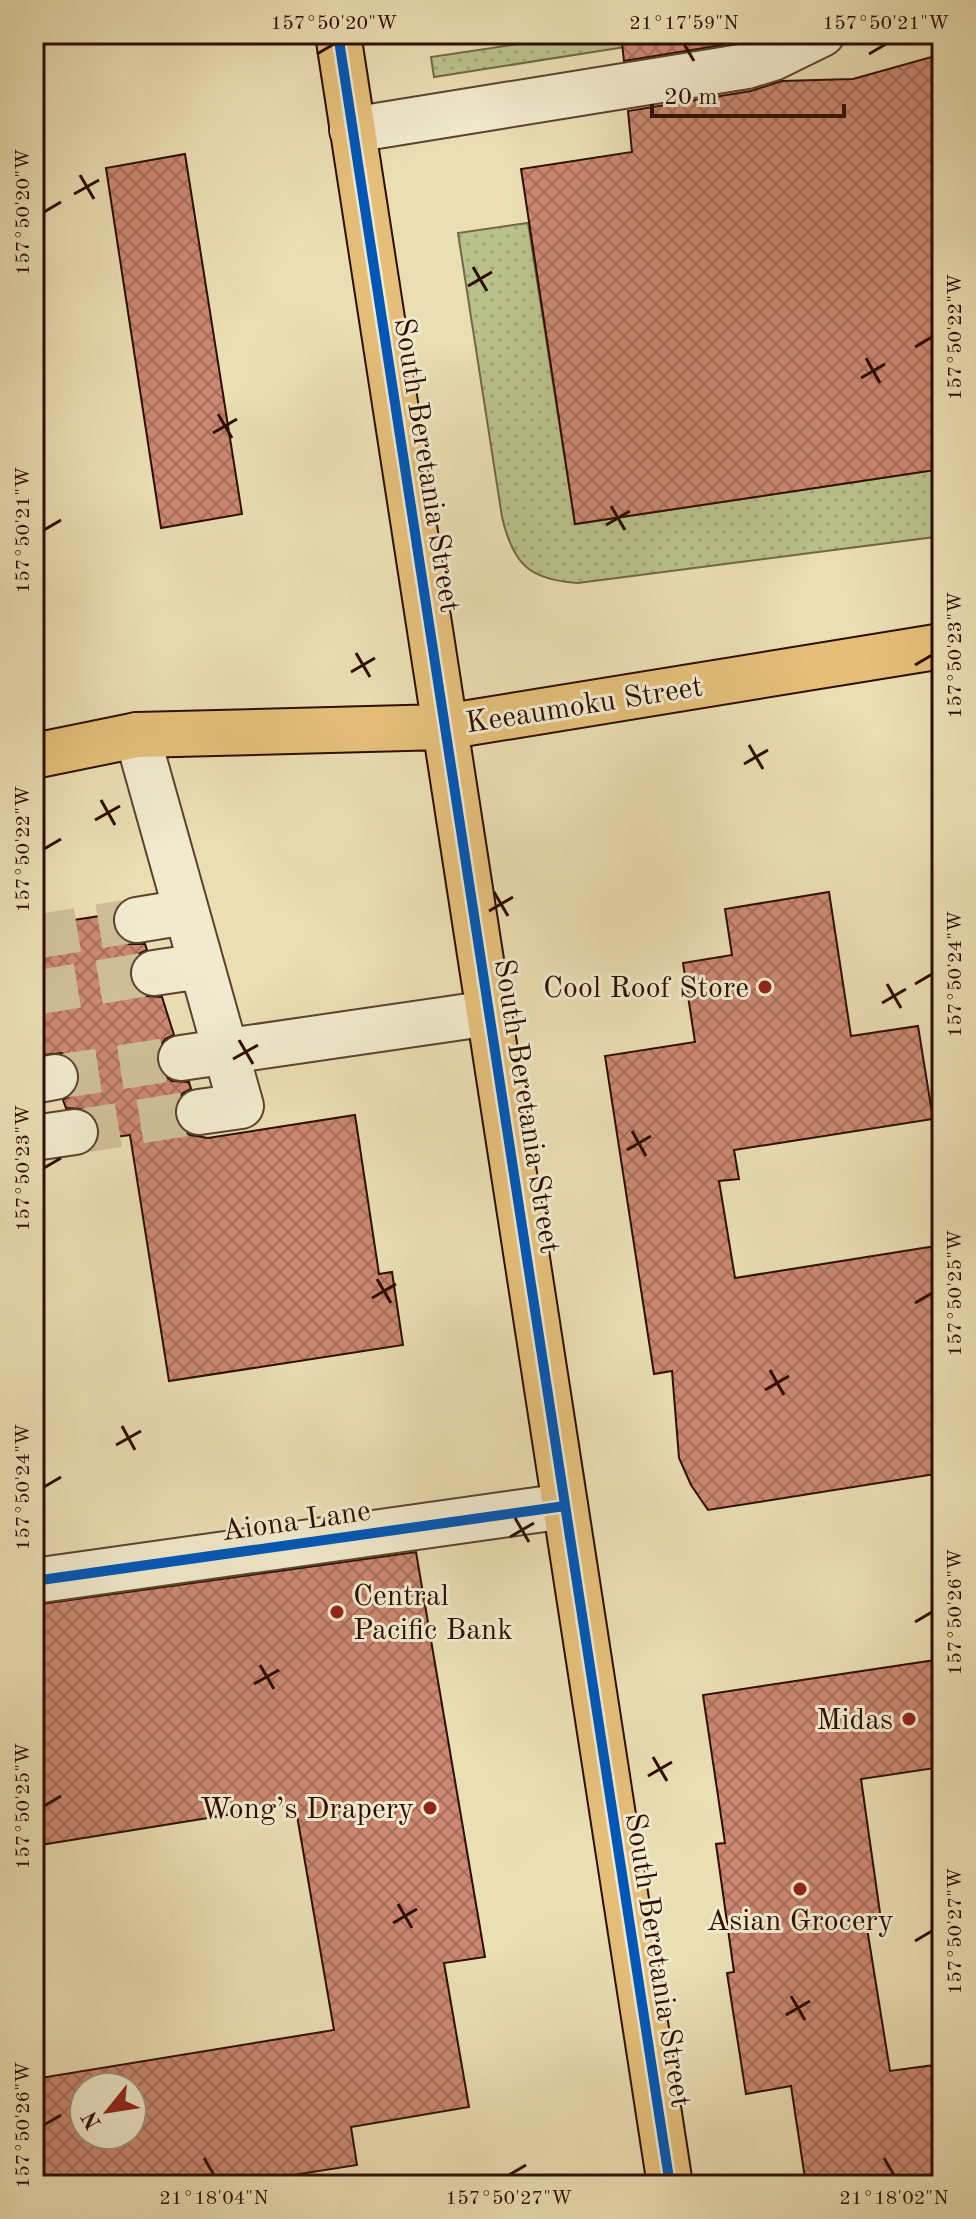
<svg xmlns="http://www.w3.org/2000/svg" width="976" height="2219" font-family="'Old Standard TT',serif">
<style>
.grass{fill:url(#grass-dots);stroke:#736846;stroke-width:2}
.building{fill:url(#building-cross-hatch);stroke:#2d0e00;stroke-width:2;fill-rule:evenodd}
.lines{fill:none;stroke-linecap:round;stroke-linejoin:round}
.minor-tunnel{stroke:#cebf98;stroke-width:44;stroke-dasharray:44 22;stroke-linecap:butt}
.minor-casing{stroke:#5c422d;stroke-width:48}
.major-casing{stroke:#2d0e00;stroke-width:48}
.minor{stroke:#f1eace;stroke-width:44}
.major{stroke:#e5bf7a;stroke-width:44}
.cycleway-casing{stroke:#f1eace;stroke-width:15}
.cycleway{stroke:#0057b8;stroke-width:10}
.ticks{fill:none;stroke:#2d0e00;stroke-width:3}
.poi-dot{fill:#8f2418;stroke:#f1eace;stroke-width:3}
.labels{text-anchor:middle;stroke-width:6;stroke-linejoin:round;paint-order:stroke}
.street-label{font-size:30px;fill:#2d0e00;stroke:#f1eace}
.poi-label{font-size:30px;fill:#2d0e00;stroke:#f1eace;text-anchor:end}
.neatline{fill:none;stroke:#2d0e00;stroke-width:3}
.ticks-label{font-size:20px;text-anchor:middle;fill:#2d0e00}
</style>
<defs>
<pattern id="grass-dots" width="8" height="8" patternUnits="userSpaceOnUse" patternTransform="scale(2)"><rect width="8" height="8" fill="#b9c18b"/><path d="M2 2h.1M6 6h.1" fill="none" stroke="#9fa576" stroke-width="1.8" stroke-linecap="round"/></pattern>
<pattern id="building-cross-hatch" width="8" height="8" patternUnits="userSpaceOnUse" patternTransform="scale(2)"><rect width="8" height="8" fill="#cc8872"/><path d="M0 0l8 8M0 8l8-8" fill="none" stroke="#a66e5b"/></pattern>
</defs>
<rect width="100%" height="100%" fill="#eadeb3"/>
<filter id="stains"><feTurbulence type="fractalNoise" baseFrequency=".0025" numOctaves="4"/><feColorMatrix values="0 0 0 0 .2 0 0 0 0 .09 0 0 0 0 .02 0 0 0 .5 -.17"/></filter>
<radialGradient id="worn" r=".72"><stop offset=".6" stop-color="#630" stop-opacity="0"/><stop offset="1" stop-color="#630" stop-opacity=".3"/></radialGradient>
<path class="grass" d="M586 34H690L644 44 434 77 431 57Z
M528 223 575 524 942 469V536L578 583C529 580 513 564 502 517L458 233Z"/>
<path class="building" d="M621 34H765L741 42 624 61Z
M942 54V469L575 524 521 169 632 152 628 111 751 91 782 81 853 79Z
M185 154 242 514 161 528 106 168Z
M829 892 851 1036 918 1026 933 1119 734 1150 739 1179 719 1181 735 1278 942 1245V1473L708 1510 691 1485 679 1458 672 1371 654 1374 605 1056 695 1042 683 963 732 955 725 909Z
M113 914V925L118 936 129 944H145L147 950 138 954 131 965 129 977 134 988 146 996 162 997 174 1035 165 1039 158 1050 156 1062 161 1073 172 1081 189 1082 191 1089 183 1093 176 1103 174 1116 180 1128 190 1135 208 1138 355 1115 379 1274 392 1272 403 1345 169 1381 130 1135 99 1139 100 1128 94 1116 83 1109 66 1108 63 1100 72 1095 79 1084V1072L74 1061 62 1053 34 1056V926Z
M416 1552 485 1957 444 1963 469 2107 351 2127 357 2165 231 2185H34V2079L334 2030 295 1804 34 1846V1605ZM84 2087H132V2135H84Z
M942 1659V1767L861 1779 881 1920 866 1922 890 2071 942 2064V2185H806L791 2086 746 2094 727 1973 734 1972 716 1844 725 1843 703 1695Z"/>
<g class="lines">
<path class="minor-tunnel" d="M34 937 137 920
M34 993 154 973
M55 1077 181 1058
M75 1132 199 1112"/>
<defs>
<path id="minor" d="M352 130 747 66 773 58 822 34
M137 735 241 1106 199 1112
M137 920 185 912
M154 973 201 966
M181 1058 490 1013
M34 1081 55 1077
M34 1138 75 1132
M34 1581 565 1506"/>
<path id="major" d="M338 34 670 2185
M34 756 137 735 444 727 942 646"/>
</defs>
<use href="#minor" class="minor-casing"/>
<use href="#major" class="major-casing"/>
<use href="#minor" class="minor"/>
<use href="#major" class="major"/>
<defs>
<path id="cycleway" d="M338 34 670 2185
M34 1581 565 1506"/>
</defs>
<use href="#cycleway" class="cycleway-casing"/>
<use href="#cycleway" class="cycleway"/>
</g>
<path class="ticks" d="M684 44 694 61M317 54 334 44M869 54 886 44M80 175 94 199M74 194 99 180M44 212 61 202M473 267 487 291M468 286 492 272M915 347 932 337M866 358 880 383M861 378 885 364M218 414 232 438M213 433 237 419M611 506 625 530M606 525 630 511M44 530 61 520M356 653 370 677M915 665 932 655M351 672 375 658M749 745 763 769M744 764 768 750M101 800 115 825M95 820 120 806M44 849 61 839M494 892 508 916M489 911 513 897M887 984 901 1008M915 984 932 974M882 1003 906 989M239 1040 253 1064M233 1059 258 1045M632 1131 646 1156M627 1150 651 1136M44 1168 61 1158M377 1279 391 1303M372 1298 396 1284M915 1303 932 1293M770 1370 784 1395M765 1390 789 1376M122 1426 135 1450M116 1445 141 1431M44 1487 61 1477M515 1518 529 1542M510 1537 534 1523M915 1622 932 1612M260 1665 274 1689M254 1684 279 1670M653 1757 667 1781M648 1776 672 1762M44 1806 61 1796M398 1904 412 1928M393 1923 417 1909M915 1941 932 1931M791 1996 805 2020M786 2015 810 2001M44 2125 61 2115M204 2158 214 2175M884 2158 894 2175M509 2175 526 2165"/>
<g class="poi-dot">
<circle cx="765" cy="987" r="8"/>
<circle cx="337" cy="1612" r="8"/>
<circle cx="909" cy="1719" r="8"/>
<circle cx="430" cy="1808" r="8"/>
<circle cx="800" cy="1889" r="8"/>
</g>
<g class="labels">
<g class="street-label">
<text transform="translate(428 465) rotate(81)" y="10">South Beretania Street</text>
<text transform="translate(584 704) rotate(-9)" y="10">Keeaumoku Street</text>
<text transform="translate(528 1106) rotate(81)" y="10">South Beretania Street</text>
<text transform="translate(296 1520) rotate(-8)" y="10">Aiona Lane</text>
<text transform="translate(659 1960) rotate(81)" y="10">South Beretania Street</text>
</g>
<g class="poi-label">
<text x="749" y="997">Cool Roof Store</text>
<text x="353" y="1605" text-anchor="start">Central<tspan x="353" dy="34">Pacific Bank</tspan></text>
<text x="893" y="1729">Midas</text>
<text x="414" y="1818">Wong’s Drapery</text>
<text x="800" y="1930" text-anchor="middle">Asian Grocery</text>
</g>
</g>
<rect width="976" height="2219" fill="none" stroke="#eadeb3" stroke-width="88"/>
<g transform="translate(108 2111) rotate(240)"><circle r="38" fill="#f1eace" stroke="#a3927c" stroke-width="2"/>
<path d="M0-6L14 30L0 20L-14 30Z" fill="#8f2418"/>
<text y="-12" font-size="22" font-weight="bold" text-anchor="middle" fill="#2d0e00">N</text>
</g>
<path d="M652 104v12h192v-12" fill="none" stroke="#2d0e00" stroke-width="4"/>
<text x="664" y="104" font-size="24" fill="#2d0e00" stroke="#f1eace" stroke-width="6" paint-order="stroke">20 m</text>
<rect x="44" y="44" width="888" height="2131" class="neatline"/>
<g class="ticks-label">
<text x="334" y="29">157°50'20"W</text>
<text x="684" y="29">21°17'59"N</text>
<text x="886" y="29">157°50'21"W</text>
<text transform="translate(22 212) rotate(-90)" y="7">157°50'20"W</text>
<text transform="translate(954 337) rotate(-90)" y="7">157°50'22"W</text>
<text transform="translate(22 530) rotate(-90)" y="7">157°50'21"W</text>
<text transform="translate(954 655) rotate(-90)" y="7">157°50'23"W</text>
<text transform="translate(22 849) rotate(-90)" y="7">157°50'22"W</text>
<text transform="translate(954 974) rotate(-90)" y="7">157°50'24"W</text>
<text transform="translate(22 1168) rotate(-90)" y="7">157°50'23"W</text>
<text transform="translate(954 1293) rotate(-90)" y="7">157°50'25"W</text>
<text transform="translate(22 1487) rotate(-90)" y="7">157°50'24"W</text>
<text transform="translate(954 1612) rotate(-90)" y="7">157°50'26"W</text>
<text transform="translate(22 1806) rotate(-90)" y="7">157°50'25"W</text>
<text transform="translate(954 1931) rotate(-90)" y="7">157°50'27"W</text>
<text transform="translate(22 2125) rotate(-90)" y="7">157°50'26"W</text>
<text x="214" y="2204">21°18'04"N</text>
<text x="509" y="2204">157°50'27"W</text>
<text x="894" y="2204">21°18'02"N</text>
</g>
<rect width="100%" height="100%" filter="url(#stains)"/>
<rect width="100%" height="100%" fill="url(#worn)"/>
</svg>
